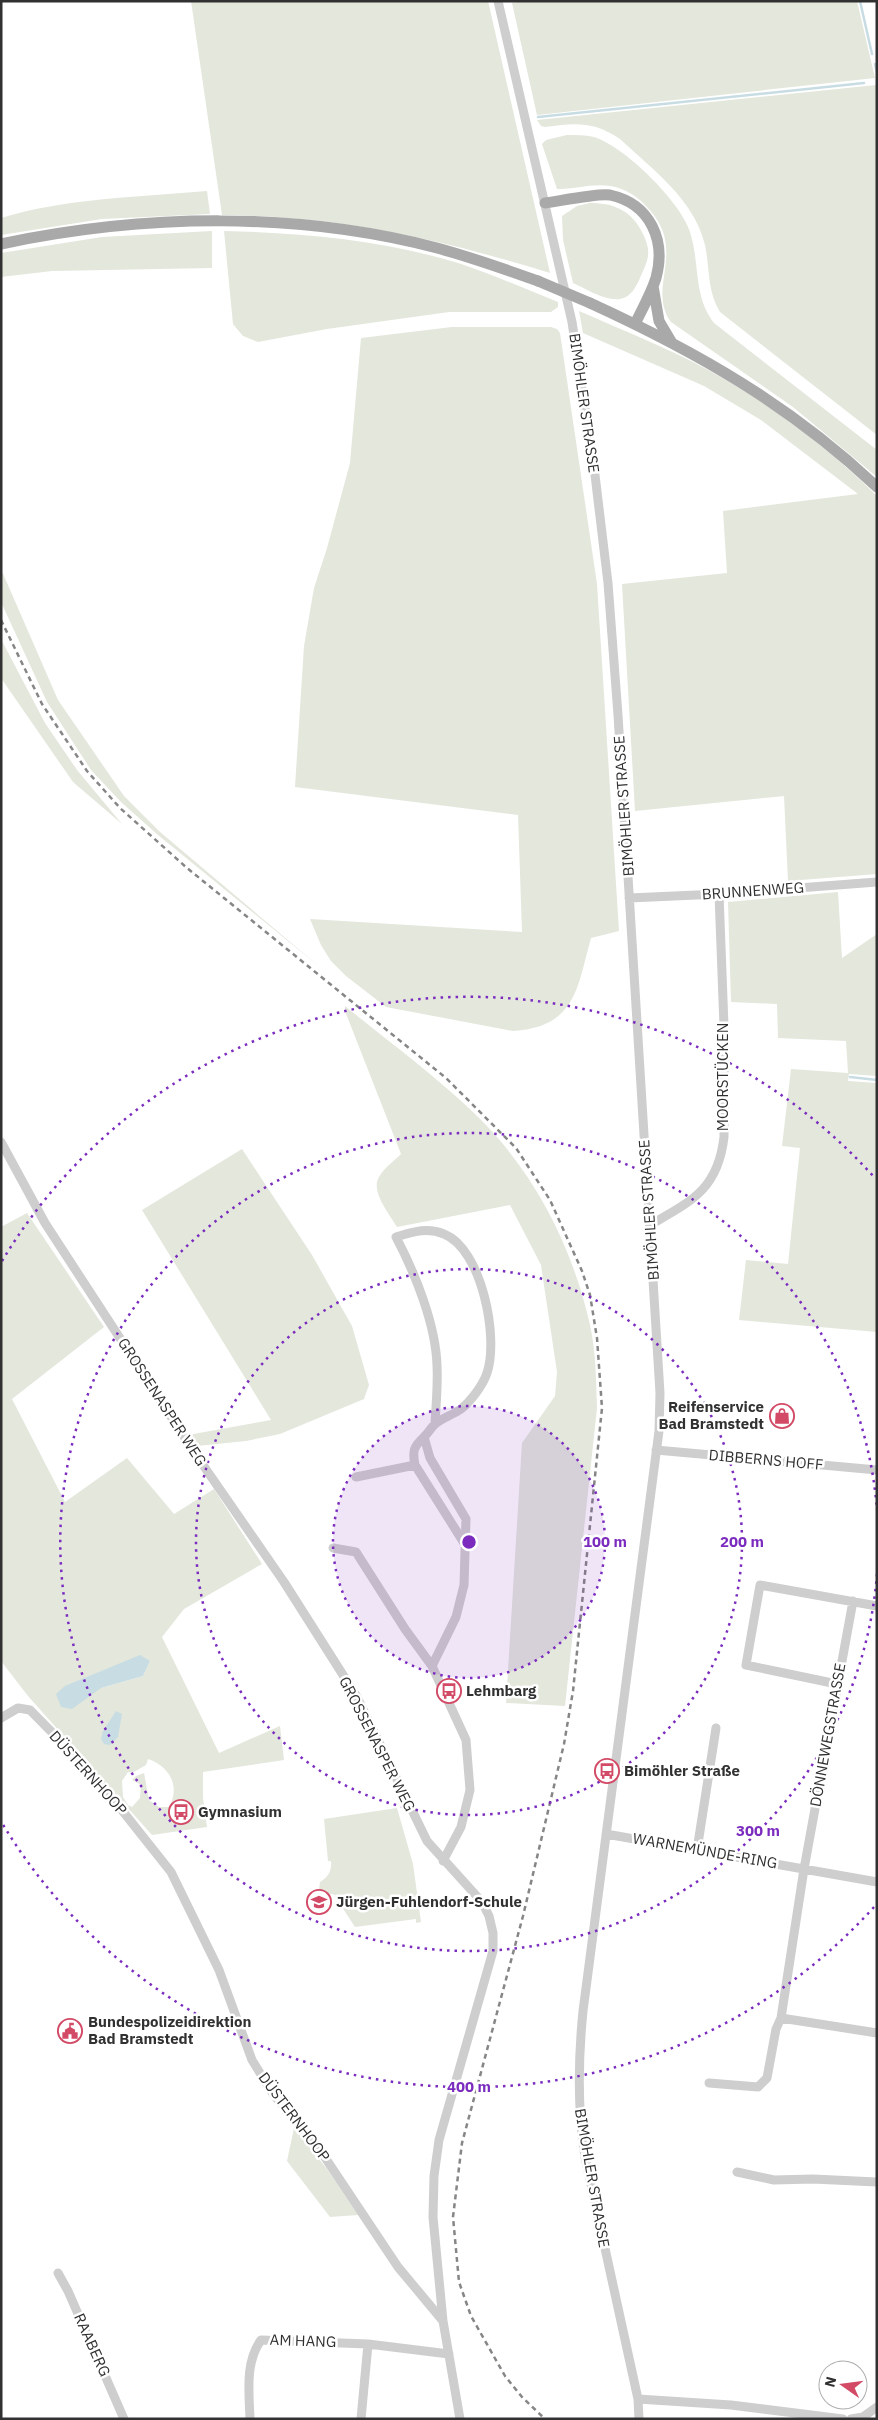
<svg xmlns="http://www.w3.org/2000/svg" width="878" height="2420" font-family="'IBM Plex Sans',sans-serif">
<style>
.green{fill:#e3e7dc;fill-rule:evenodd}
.water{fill:#c8dde3}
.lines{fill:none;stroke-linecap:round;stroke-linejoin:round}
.stream{stroke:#c8dde3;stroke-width:2.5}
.minor{stroke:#cecece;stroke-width:9}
.major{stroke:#a9a9a9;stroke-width:11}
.rail{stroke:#868686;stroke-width:2.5;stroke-dasharray:5 4;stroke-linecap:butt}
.major-bridge{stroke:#a9a9a9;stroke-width:11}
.ring{fill:none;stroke:#7b2cbf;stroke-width:2.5;stroke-dasharray:2.5 5}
.labels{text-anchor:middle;stroke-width:5;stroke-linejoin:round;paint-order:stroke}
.street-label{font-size:15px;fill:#313131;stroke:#fff}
.poi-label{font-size:15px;font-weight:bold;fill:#313131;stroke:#fff;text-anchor:start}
.centre{fill:#7b2cbf;stroke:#fff;stroke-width:2.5}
.ring-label{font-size:15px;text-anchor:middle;font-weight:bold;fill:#7b2cbf;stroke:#fff;stroke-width:5;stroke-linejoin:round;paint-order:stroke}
</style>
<rect width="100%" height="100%" fill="#fff"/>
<path class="green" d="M191 1H488L550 273C439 239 339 216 222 215Z
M522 1H857L875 78 537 115 512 3Z
M876 85 877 88V435L720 312C707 291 710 269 705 245 694 199 653 170 620 139 593 121 576 123 545 127L541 126 537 120Z
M567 135C576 135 585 135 594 137 624 146 681 202 690 232 700 263 693 296 714 323L877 450V477L793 407 671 322C645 286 691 249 644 204 636 195 623 188 611 186 593 183 575 189 557 189L542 144 546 140Z
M207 191 210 214 102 219 1 235V218C67 198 139 197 207 191Z
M590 203C615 203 632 211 643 234 646 240 649 248 648 256 647 263 643 271 640 278 636 287 631 297 620 299 605 301 586 289 573 283L563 240 562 216 577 206Z
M212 231V268L52 271 1 277V253L102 237Z
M224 231C303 233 382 240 458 263 492 274 525 289 558 302V307L551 312H449L327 329 258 342 243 336 233 324Z
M579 311C622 330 668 348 710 371 770 404 828 447 877 496V874L788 881 784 796 635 811 622 584 727 573 723 511 858 494 761 420 704 386 583 333Z
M452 327H551L557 329 560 333 597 584 619 931 591 938C577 988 576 1027 513 1031L386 1007 346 976 331 961 321 945 310 919 522 932 518 815 295 787 304 646 314 588 327 548 350 463 361 338Z
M1 569 58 700 124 796 160 832 321 968 158 835 121 802 91 770 47 702 1 602Z
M1 639 45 723 77 770 122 824 73 782 1 678Z
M838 892 842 958 877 934V1076L849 1074 848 1081 877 1083V1332L739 1320 746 1260 788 1264 800 1148 782 1146 791 1069 848 1073 846 1041 778 1038 777 1004 731 1002 728 902Z
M345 1006C388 1041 433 1074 473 1112 533 1169 572 1245 590 1325 596 1352 596 1380 597 1408L565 1706 506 1703 522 1443 555 1396 557 1372 541 1265 510 1205 397 1227C390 1215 370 1191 379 1177 384 1168 394 1161 401 1154L345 1011Z
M242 1149 312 1255 352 1326 369 1385 364 1399 280 1434 246 1441 197 1446 188 1435 271 1420 142 1210Z
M27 1213 104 1327 12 1399 65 1502 127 1458 174 1514 214 1489 262 1564 184 1609 162 1637 219 1753 280 1726 284 1760 203 1772V1798L207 1827 152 1835 28 1696 1 1661V1227ZM150 1661 143 1676 101 1688ZM148 1759C169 1766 181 1786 169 1807H159L149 1800 144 1773 136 1776 132 1780 141 1785 140 1798 132 1807 128 1805 123 1797 122 1781 128 1772 132 1773 146 1765Z
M397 1808 413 1864 421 1922 416 1923V1919L355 1927 342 1907 338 1896 332 1894 327 1895 319 1889 320 1882C328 1877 332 1871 331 1861H328L324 1819Z
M294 2128 327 2169 358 2215 330 2217 287 2161Z"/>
<path class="water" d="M140 1655 150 1661 143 1676 101 1688 72 1709 61 1707 56 1694 65 1686Z
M116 1711 122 1714 118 1737 110 1745 104 1744 101 1739 103 1731Z"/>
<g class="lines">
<path class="stream" d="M860 1 872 54
M875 64 877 72
M538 117 864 83
M850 1077 877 1080"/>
<path class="minor" d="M498 1 572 322 595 475 608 583 618 715 660 1393 659 1431 583 2011C578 2061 577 2108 585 2157L638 2399 639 2419
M629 898 719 894 877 882
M1 1142 45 1223 194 1452 284 1582 357 1697 427 1841 482 1902 489 1916 493 1933V1951L439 2140 434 2176 433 2217 443 2321 460 2419
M650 1225C692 1201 718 1189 724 1137V1026L719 894
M424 1437C428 1433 431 1428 434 1425 441 1418 453 1415 461 1409 471 1401 483 1385 487 1373 499 1338 482 1249 444 1234 427 1227 413 1232 396 1237 415 1273 436 1325 437 1366 438 1385 436 1405 435 1424
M656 1450 877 1470
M356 1477 415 1465
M333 1548 356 1552 405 1629 432 1666 466 1740 470 1790 461 1827 443 1861
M432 1666 456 1617 464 1585 466 1519 430 1458 424 1437C414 1446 412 1451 415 1465L464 1543
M837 1684 746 1665 760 1585 877 1606
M1 1718 18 1708 30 1710 94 1775 171 1872 219 1970 252 2060 273 2094 318 2147 398 2267 443 2321
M606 1834 877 1882
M697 1850 716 1728
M781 2018 877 2033
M709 2083 758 2087 767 2078 776 2029 781 2018 804 1869 853 1601
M737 2172 774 2180 813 2179 877 2182
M58 2273 68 2291 124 2419
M638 2399 731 2405 843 2419
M250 2419C249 2392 245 2362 261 2340L368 2344 449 2354
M361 2419 368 2344
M851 2419 863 2417 877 2407"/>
<path class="major" d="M545 203C560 201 598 193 610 195 651 204 666 241 656 278 651 294 642 309 635 324
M1 244C143 214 296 211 437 248 471 257 504 269 538 281
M653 286 659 321 672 343
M590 303C697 352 790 405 877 487"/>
<path class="rail" d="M1 620 42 704 87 771 120 808 187 868 446 1078 516 1148 550 1200 582 1271 590 1295 597 1338 602 1408 573 1691 564 1744 523 1916 462 2143 453 2217 459 2282 471 2316 505 2376 522 2397 545 2419"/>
<path class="major-bridge" d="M538 281 590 303"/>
</g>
<circle cx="469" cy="1542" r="136" fill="#7b2cbf" fill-opacity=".12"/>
<g class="ring">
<circle cx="469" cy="1542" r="136"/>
<circle cx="469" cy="1542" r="273"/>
<path d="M877 1574A409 409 0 1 1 877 1510"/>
<path d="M874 1907A545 545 0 0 1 2 1823M2 1261A545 545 0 0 1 874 1177"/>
</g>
<defs>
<symbol id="shop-ring" viewBox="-11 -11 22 22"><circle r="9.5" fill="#fff" stroke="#d24a66" stroke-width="1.5"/><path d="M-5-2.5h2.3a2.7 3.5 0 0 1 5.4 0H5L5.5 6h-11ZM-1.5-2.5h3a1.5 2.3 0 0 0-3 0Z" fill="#d24a66"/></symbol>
<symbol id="bus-ring" viewBox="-11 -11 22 22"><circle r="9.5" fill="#fff" stroke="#d24a66" stroke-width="1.5"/><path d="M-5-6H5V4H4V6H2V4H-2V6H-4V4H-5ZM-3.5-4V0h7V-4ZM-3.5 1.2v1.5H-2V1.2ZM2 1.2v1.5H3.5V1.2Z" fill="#d24a66"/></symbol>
<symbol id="school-ring" viewBox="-11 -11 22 22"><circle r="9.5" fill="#fff" stroke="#d24a66" stroke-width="1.5"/><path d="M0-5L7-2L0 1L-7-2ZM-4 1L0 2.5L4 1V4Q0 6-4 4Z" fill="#d24a66"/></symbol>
<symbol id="civic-ring" viewBox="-11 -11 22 22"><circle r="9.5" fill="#fff" stroke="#d24a66" stroke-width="1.5"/><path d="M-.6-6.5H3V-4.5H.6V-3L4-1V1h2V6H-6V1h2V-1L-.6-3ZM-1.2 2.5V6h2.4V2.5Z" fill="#d24a66"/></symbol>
</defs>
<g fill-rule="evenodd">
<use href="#shop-ring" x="768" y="1402" width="28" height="28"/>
<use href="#bus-ring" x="435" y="1677" width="28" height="28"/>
<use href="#bus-ring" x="593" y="1757" width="28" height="28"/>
<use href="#bus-ring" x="167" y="1798" width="28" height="28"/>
<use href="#school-ring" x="305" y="1888" width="28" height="28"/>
<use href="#civic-ring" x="56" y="2017" width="28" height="28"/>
</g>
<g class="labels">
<g class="street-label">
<text transform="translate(584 403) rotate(82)" y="5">BIMÖHLER STRASSE</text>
<text transform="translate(624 806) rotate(-94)" y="5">BIMÖHLER STRASSE</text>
<text transform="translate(753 891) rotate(-4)" y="5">BRUNNENWEG</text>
<text transform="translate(723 1077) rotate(-90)" y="5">MOORSTÜCKEN</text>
<text transform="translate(649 1210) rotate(-94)" y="5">BIMÖHLER STRASSE</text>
<text transform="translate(162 1402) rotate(57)" y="5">GROSSENASPER WEG</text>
<text transform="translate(766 1460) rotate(5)" y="5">DIBBERNS HOFF</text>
<text transform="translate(828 1735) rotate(-80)" y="5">DÖNNEWEGSTRASSE</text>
<text transform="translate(377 1744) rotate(63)" y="5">GROSSENASPER WEG</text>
<text transform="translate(88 1773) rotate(48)" y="5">DÜSTERNHOOP</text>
<text transform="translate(705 1851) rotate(10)" y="5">WARNEMÜNDE-RING</text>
<text transform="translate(294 2117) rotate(53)" y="5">DÜSTERNHOOP</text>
<text transform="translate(592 2178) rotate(80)" y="5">BIMÖHLER STRASSE</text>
<text transform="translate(303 2341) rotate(2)" y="5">AM HANG</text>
<text transform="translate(92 2345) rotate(66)" y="5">RAABERG</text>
</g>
<g class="poi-label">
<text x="764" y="1412" text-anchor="end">Reifenservice<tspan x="764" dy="17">Bad Bramstedt</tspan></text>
<text x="466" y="1696">Lehmbarg</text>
<text x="624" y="1776">Bimöhler Straße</text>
<text x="198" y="1817">Gymnasium</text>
<text x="336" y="1907">Jürgen-Fuhlendorf-Schule</text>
<text x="88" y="2027">Bundespolizeidirektion<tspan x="88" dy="17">Bad Bramstedt</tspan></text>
</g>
</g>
<circle cx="469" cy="1542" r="8" class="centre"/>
<g class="ring-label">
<text x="605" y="1547">100 m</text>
<text x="742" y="1547">200 m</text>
<text x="758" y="1836">300 m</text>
<text x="469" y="2092">400 m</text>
</g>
<rect width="878" height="2420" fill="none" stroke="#313131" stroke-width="5"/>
<g transform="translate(843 2385) rotate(284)"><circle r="24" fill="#ffffff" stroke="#adadad"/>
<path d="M0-4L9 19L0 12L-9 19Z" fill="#d24a66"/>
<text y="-8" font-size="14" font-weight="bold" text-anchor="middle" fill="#313131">N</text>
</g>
</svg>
